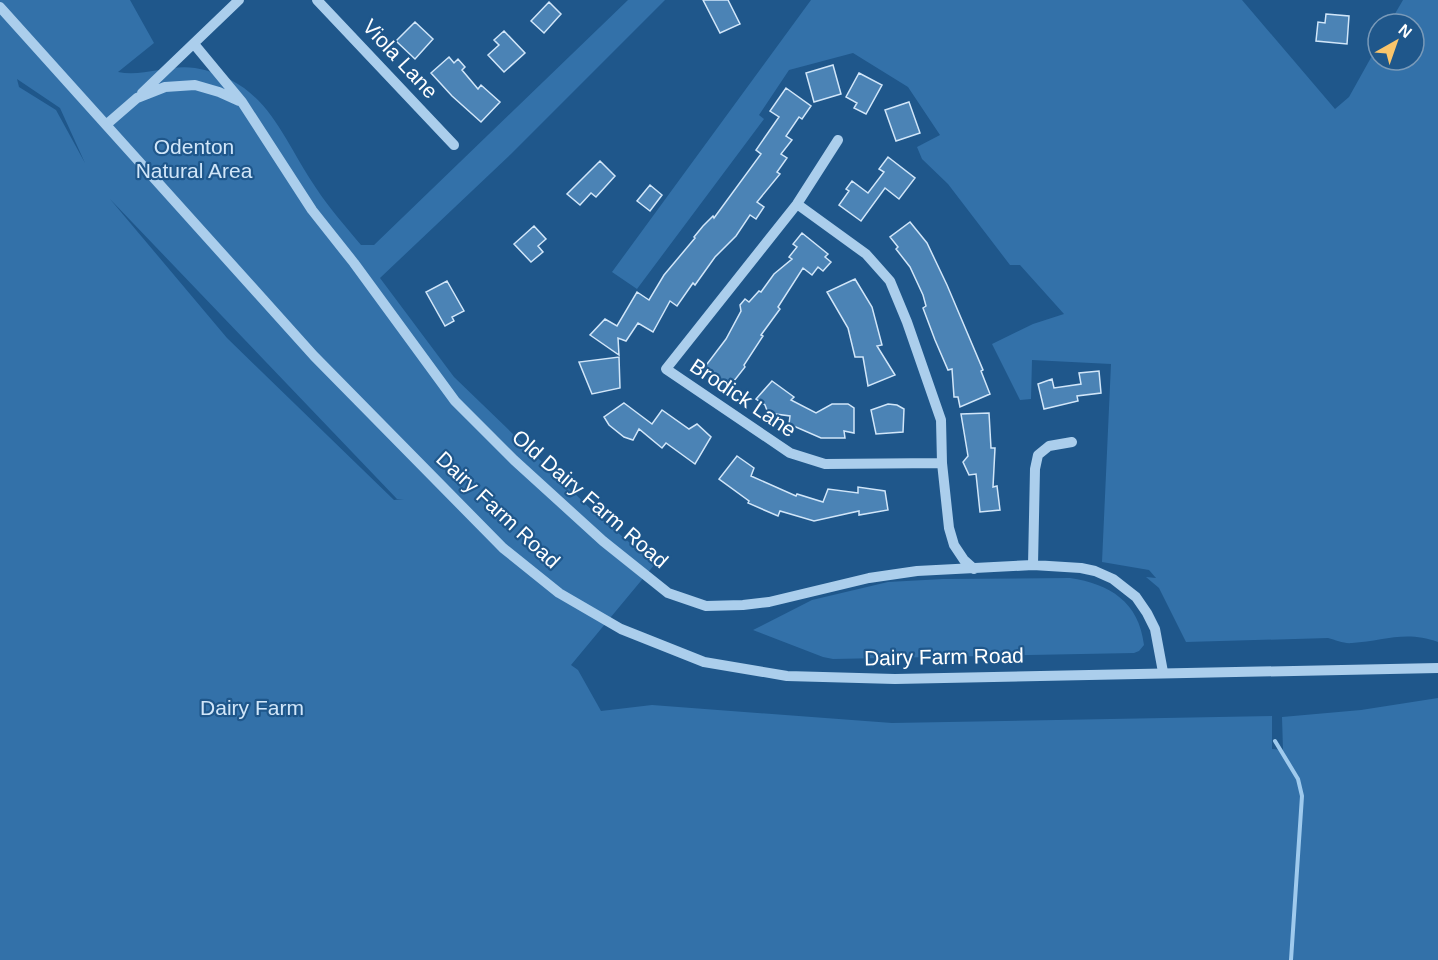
<svg xmlns="http://www.w3.org/2000/svg" width="1438" height="960" font-family="Helvetica,sans-serif">
<style>
.green{fill:#3371a9;fill-rule:evenodd}
.lines{fill:none;stroke-linecap:round;stroke-linejoin:round}
.stream{stroke:#9fcaed;stroke-width:4}
.building{fill:#4b83b5;stroke:#d1e6f9;stroke-width:1.5}
.minor{stroke:#abceec;stroke-width:10}
.labels{text-anchor:middle;stroke-width:4.5;stroke-linejoin:round;paint-order:stroke}
.street-label{font-size:21px;fill:#fff;stroke:#1f578b}
.park-label{font-size:21px;fill:#d1e6f9;stroke:#1f578b}
</style>
<rect width="100%" height="100%" fill="#1f578b"/>
<path class="green" d="M0 0H130L154 43 118 72C144 77 169 64 195 68 267 81 280 135 316 188 329 208 346 227 361 245H374L628 0H665L511 154 380 278 454 377 598 516 655 564 571 665 578 670 601 711 652 705 892 723 1272 716V749L1283 750 1282 717 1361 710 1438 698V960H0ZM17 79 60 108 85 163 56 110 19 87ZM110 199 397 499H404L394 500 227 338Z
M811 0H1242L1335 109 1349 97 1378 45V60H1414V24H1389L1403 0H1438V642C1406 630 1383 641 1352 643 1344 644 1336 640 1328 638L1186 642 1159 588 1146 577 1156 578 1149 570 1102 562 1111 364 1032 360 1031 399 1020 400 992 344 1033 324 1064 314 1020 265H1010L948 184 922 159 917 147 940 135 908 87 853 53 789 70 759 115 764 119 637 289 612 272Z
M1070 578C1110 584 1139 602 1144 645L1139 651 1134 653 833 659 823 657 753 630 812 600 888 582 943 579Z"/>
<g class="lines">
<path class="stream" d="M1275 741 1298 779 1302 796 1291 960"/>
</g>
<path class="building" d="M703 0H728L740 24 720 33Z
M549 2 561 14 544 33 531 21Z
M1326 14 1349 16 1347 44 1316 41 1318 22 1325 23Z
M415 22 433 39 415 59 396 41Z
M504 31 525 53 504 72 488 55 499 45 494 40Z
M449 57 454 63 458 59 465 67 462 70 478 89 481 85 500 102 481 122 452 96 431 73Z
M833 65 841 94 814 102 806 73Z
M859 73 882 85 866 114 854 108 857 103 846 97Z
M786 88 811 106 802 119 799 117 786 136 792 140 781 154 787 158 777 172 780 174 757 202 764 207 756 219 750 215 736 236 715 257 695 285 693 283 677 306 670 301 653 332 638 323 626 341 618 338 619 355 590 335 605 319 617 326 637 292 649 300 664 275 695 238 694 237 703 226 713 216 714 218 761 154 756 150 779 117 770 111Z
M909 102 920 133 896 141 885 110Z
M888 157 915 178 899 199 885 188 861 221 839 205 849 191 846 189 852 181 868 193 884 172 879 169Z
M600 161 615 176 596 197 591 193 580 205 567 194Z
M650 185 662 195 650 211 637 201Z
M910 222 927 243 947 285 983 370 981 371 990 394 960 407 958 397H954L952 369 948 370 935 340 923 308 926 306 923 295 910 267 896 249 898 247 890 237Z
M534 226 546 239 538 246 543 252 531 262 514 244Z
M802 233 828 254 825 257 831 262 823 271 818 267 812 275 803 268 778 307 780 309 761 335 763 336 744 365 745 367 730 386 704 368 726 339 741 311 740 305 745 299 749 302 759 291 761 292 774 274 792 259 789 257 797 247 793 244Z
M855 279 872 307 882 345 877 346 895 375 868 386 863 357H855L848 328 827 292Z
M447 281 464 311 452 317 454 321 445 326 426 292Z
M619 357 620 388 592 394 579 362Z
M1099 371 1101 393 1077 396 1078 401 1044 409 1038 384 1052 379 1054 388 1081 384 1079 373Z
M772 381 794 397 791 400 816 413 832 404H848L854 408V433L844 431 845 438H821L789 424 790 416 768 413 765 405 756 399Z
M624 403 652 424 662 410 689 429 697 424 711 437 695 464 666 443 662 448 639 429 633 440 624 437 609 425 604 417Z
M888 404 897 405 904 409 903 432 876 434 871 410Z
M989 413 991 448H995L993 487 997 486 1000 510 980 512 976 474 969 475 963 462 968 456 961 414Z
M737 456 754 468 751 476 796 496 797 494 823 502 828 489 858 493V487L885 491 888 510 859 515V511L814 521 780 511 778 516 748 503 749 501 719 479Z"/>
<g class="lines">
<path class="minor" d="M317 0 454 145
M0 7 314 356 503 548 559 593 621 629 704 662 787 676 895 679 1438 668
M194 44 242 102 312 210 354 263 455 401 514 460 603 541 668 593 706 606 743 605 769 602 869 578 917 571 1033 565 1081 568 1095 571 1113 579 1136 597 1147 613 1155 629 1163 672
M142 93 239 0
M107 124 137 98 165 87 195 85 219 92 239 101
M838 140 797 204 666 369 790 453 825 464 942 463
M797 204 866 254 890 281 907 322 941 420 942 463 949 528 954 545 964 560 974 569
M1033 565 1035 469 1038 455 1049 446 1072 442"/>
</g>
<g class="labels">
<g class="street-label">
<text transform="translate(400 59) rotate(47)" y="7">Viola Lane</text>
<text transform="translate(743 398) rotate(34)" y="7">Brodick Lane</text>
<text transform="translate(590 499) rotate(41)" y="7">Old Dairy Farm Road</text>
<text transform="translate(498 510) rotate(43)" y="7">Dairy Farm Road</text>
<text transform="translate(944 657) rotate(-1)" y="7">Dairy Farm Road</text>
</g>
<g class="park-label">
<text x="194" y="154">Odenton<tspan x="194" dy="24">Natural Area</tspan></text>
<text x="252" y="715">Dairy Farm</text>
</g>
</g>
<g transform="translate(1396 42) rotate(40)"><circle r="28" fill="#1f578b" stroke="#799ab9" stroke-width="1.5"/>
<path d="M0-4.5L10 22L0 15L-10 22Z" fill="#fac56b"/>
<text y="-9" font-size="16" font-weight="bold" text-anchor="middle" fill="#ffffff">N</text>
</g>
</svg>
